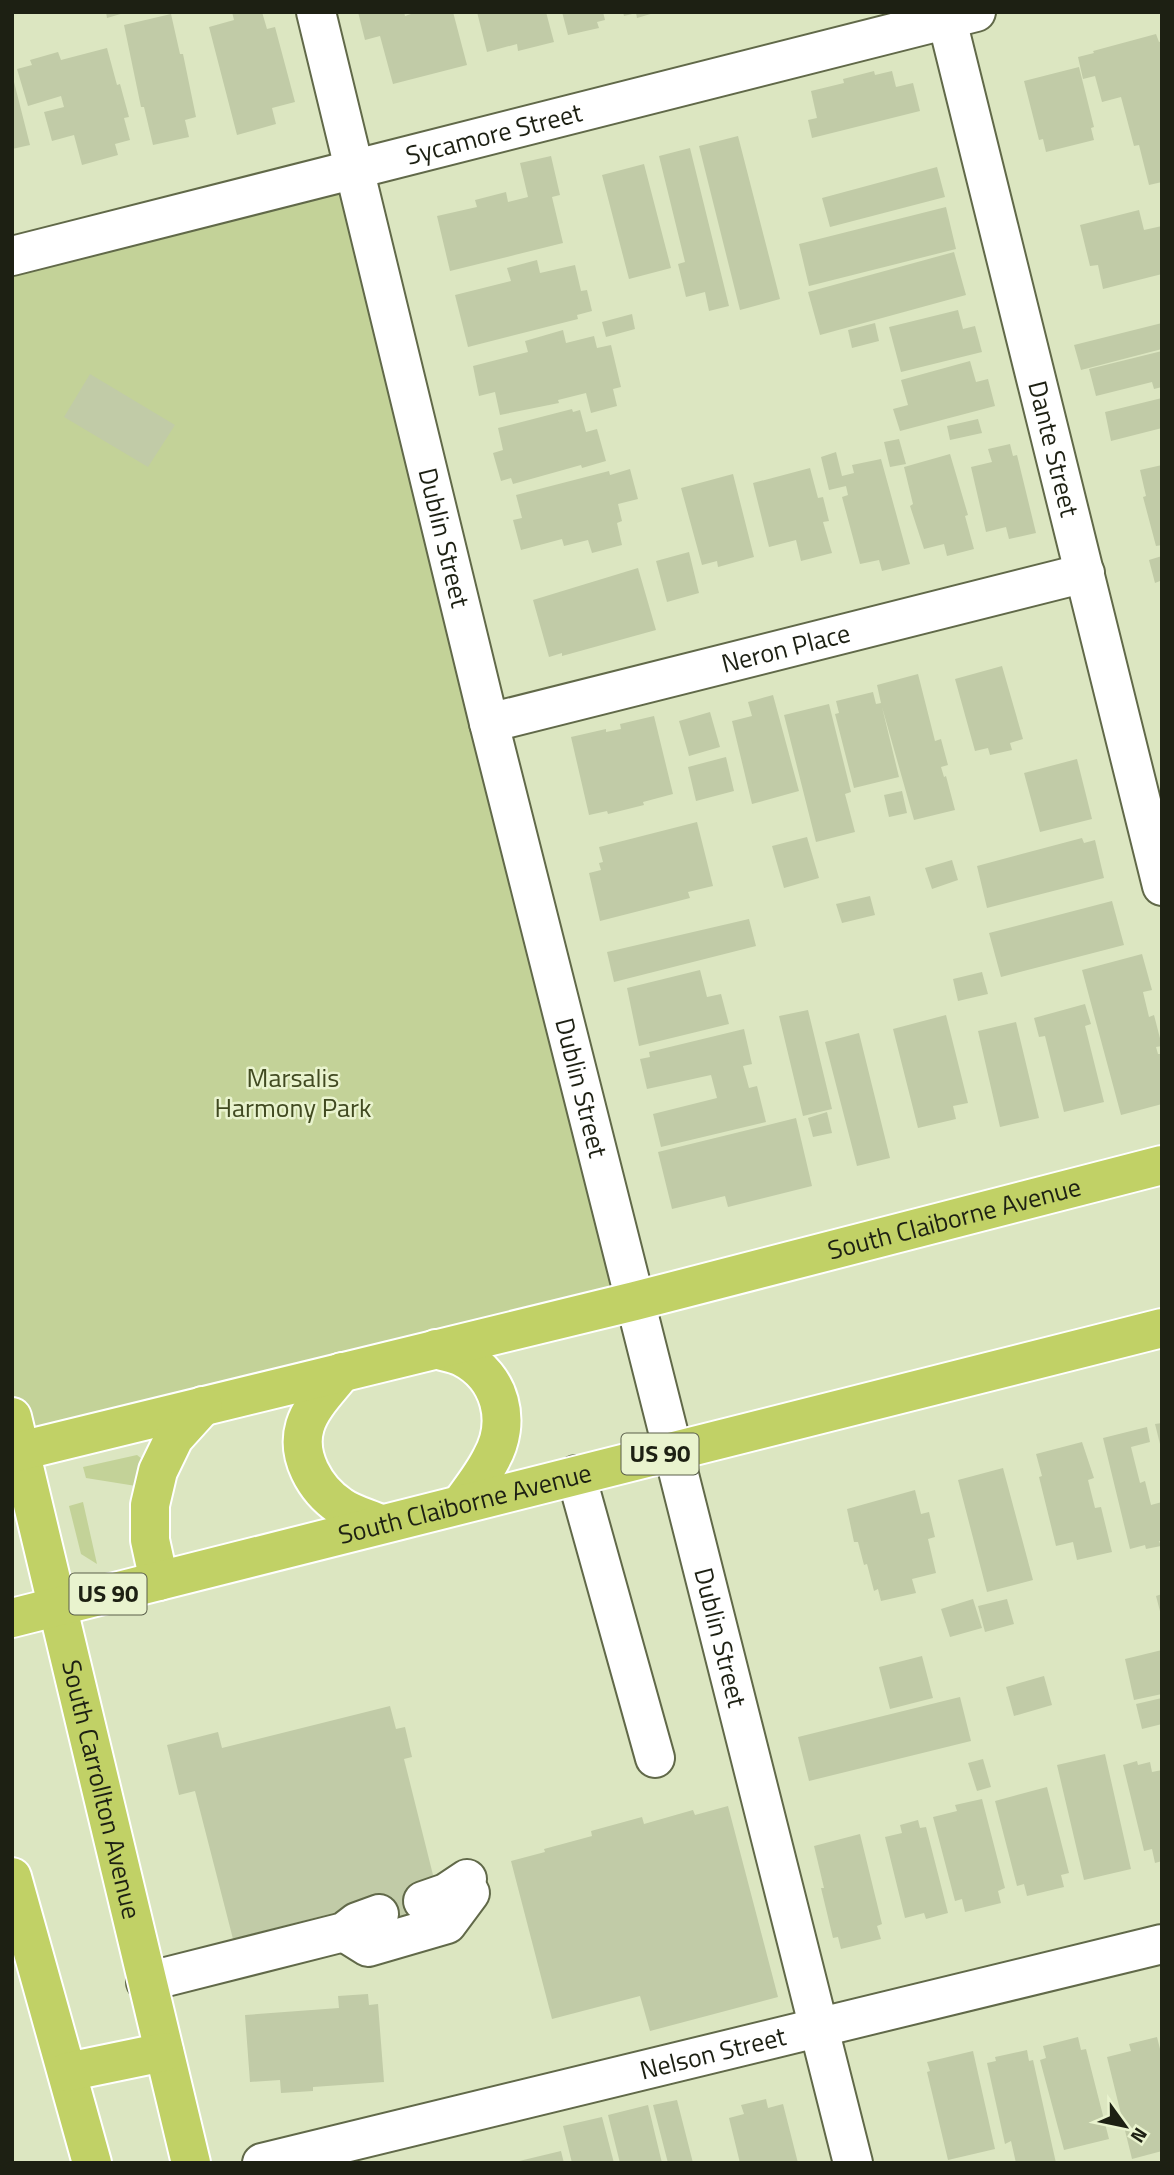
<svg xmlns="http://www.w3.org/2000/svg" width="1174" height="2175" font-family="'Titillium Web',sans-serif">
<style>
.green{fill:#c3d298}
.building{fill:#c1cba7}
.lines{fill:none;stroke-linecap:round;stroke-linejoin:round}
.minor-casing{stroke:#616949;stroke-width:42}
.major-casing{stroke:#fff;stroke-width:42}
.minor{stroke:#fff;stroke-width:38}
.major{stroke:#c1d166;stroke-width:38}
.labels{text-anchor:middle;stroke-width:5;stroke-linejoin:round;paint-order:stroke}
.shield{fill:#e9f3ce;stroke:#5a5f4b;stroke-width:2}
.shield-label{font-size:24px;font-weight:bold;fill:#1d2013}
.street-label{font-size:26px;fill:#1d2013;stroke:#e9f3ce}
.park-label{font-size:26px;fill:#414a21;stroke:#e9f3ce}
</style>
<rect width="100%" height="100%" fill="#dce6c1"/>
<path class="green" d="M355 168 635 1301 20 1451 12 1417V256Z
M137 1455 142 1459 143 1464 136 1486 86 1478 83 1467Z
M83 1502 97 1564 81 1554 69 1506Z"/>
<path class="building" d="M106 12H124V13L107 18Z
M232 12H262L267 29 275 27 295 102 272 108 276 124 237 135 209 27 234 20Z
M358 12H404L405 16 417 12H453L467 65 393 84 380 36 365 40Z
M477 12H546L554 42 518 51 517 44 487 52Z
M562 12H603L605 20 597 22 599 28 568 35Z
M623 12H654V13L637 18 636 13 624 16Z
M171 14 180 54H183L196 117 185 120 189 137 153 145 144 107H141L124 25Z
M1156 34 1159 42 1162 41V182L1149 185 1139 145 1134 146 1121 97 1102 102 1095 76 1083 79 1078 57 1094 53 1093 51Z
M107 48 117 85 120 84 129 117 124 118 130 140 115 144 118 155 82 165 74 135 52 141 44 112 64 107 61 96 28 106 17 69 32 65 30 60 58 52 61 60Z
M1079 67 1094 127 1091 128 1094 140 1046 152 1043 139 1039 140 1024 81Z
M874 71 875 75 892 71 896 87 913 83 920 111 812 138 808 120 817 118 811 91 844 83 843 79Z
M13 78 30 145 12 149V79Z
M738 136 780 299 740 310 699 146Z
M690 148 729 306 709 311 705 292 686 297 678 264 685 262 659 156Z
M551 156 560 195 552 197 563 243 450 271 437 216 477 207 475 200 506 192 508 202 528 197 520 163Z
M644 164 671 268 629 279 602 175Z
M937 167 945 197 830 227 822 198Z
M946 207 956 249 809 286 799 244Z
M1139 210 1144 230 1162 226V274L1103 289 1098 265 1090 266 1080 225Z
M954 252 966 295 820 335 808 292Z
M537 260 540 273 575 265 581 291 587 290 592 311 577 315 578 319 468 347 455 295 511 281 507 268Z
M958 310 963 329 975 326 982 352 901 372 889 327Z
M632 314 635 329 606 337 602 322Z
M875 323 879 341 852 348 848 330Z
M1162 323V349L1081 370 1074 345Z
M563 330 566 343 594 336 597 348 611 345 621 387 613 389 617 406 591 413 586 393 558 400 559 403 500 415 495 392 479 396 473 366 528 352 525 341Z
M1162 351V387L1154 389 1152 382 1096 396 1089 369Z
M970 361 976 382 988 379 995 406 900 431 893 409 908 405 901 380Z
M90 374 175 425 148 467 64 417Z
M1162 398V428L1111 441 1105 412Z
M572 409 573 412 580 410 586 432 597 429 606 461 582 468 581 465 513 484 511 478 501 481 493 453 503 450 498 428Z
M978 419 982 433 950 440 947 426Z
M899 439 906 464 890 467 884 442Z
M1010 444 1013 456 1017 455 1036 533 1009 539 1006 527 986 532 971 467 992 462 988 449Z
M836 452 842 476 854 473 852 465 881 459 910 564 882 571 879 560 860 564 842 497 848 495 846 486 829 490 821 457Z
M950 454 968 515 965 516 974 549 947 556 944 544 924 549 910 506 913 504 904 467Z
M1162 465V545L1156 546 1143 497 1146 496 1140 470Z
M810 468 818 498 823 497 829 521 823 522 832 553 801 561 796 540 769 547 753 483Z
M630 469 638 499 618 504 622 521 617 523 622 545 592 553 588 540 564 546 562 539 521 550 513 520 522 518 516 495 609 471 610 475Z
M733 474 754 557 718 567 717 561 702 565 681 488Z
M689 552 699 593 667 602 656 561Z
M1162 556V586H1161L1160 581 1155 583 1149 560Z
M638 568 656 630 562 656V653L549 657 533 600Z
M1002 666 1023 739 1010 743 1012 750 990 755 988 748 975 751 955 679Z
M918 674 935 741 941 739 948 765 941 767 944 777 946 776 955 810 914 820 882 707 899 777 854 788 835 714 839 713 836 701 873 692 876 704 881 703 877 685Z
M773 695 799 791 752 804 732 721 752 716 748 702Z
M829 704 851 792 845 794 855 832 816 842 784 715Z
M710 712 720 747 689 756 679 721Z
M654 716 673 794 643 802 644 805 608 814 607 811 589 815 571 737 606 729V732L621 729 620 724Z
M726 757 734 791 696 801 688 767Z
M1077 759 1092 819 1040 832 1024 773Z
M902 791 907 813 889 817 884 795Z
M697 822 713 886 688 892 690 898 600 921 589 873 601 870 599 863 603 862 599 847Z
M807 837 819 878 784 888 772 846Z
M1082 838 1084 843 1095 840 1104 878 987 908 977 866Z
M952 860 958 880 932 889 925 868Z
M870 896 875 915 842 923 836 904Z
M1112 901 1124 945 1001 977 989 933Z
M749 919 756 946 614 982 607 952Z
M1142 954 1152 990 1143 992 1149 1017 1154 1015 1162 1046 1156 1047 1158 1054H1161L1162 1058V1104L1121 1115 1082 970Z
M700 970 707 997 721 994 729 1024 639 1046 627 988Z
M982 972 988 994 958 1001 953 979Z
M1085 1004 1091 1024 1085 1026 1104 1102 1064 1112 1045 1036 1039 1037 1034 1018Z
M808 1010 832 1109 803 1116 779 1016Z
M946 1015 968 1103 953 1106 956 1119 918 1128 893 1029Z
M1016 1022 1039 1118 1000 1127 978 1031Z
M744 1029 752 1064 743 1066 749 1088 757 1086 766 1122 661 1147 653 1114 717 1098 711 1075 647 1089 640 1059 650 1057 649 1052Z
M859 1033 890 1158 857 1166 825 1042Z
M827 1112 832 1133 813 1137 808 1118Z
M796 1118 812 1186 728 1207 725 1196 672 1209 658 1152Z
M1162 1423V1448H1161L1155 1424Z
M1147 1427 1150 1442 1131 1447 1140 1483 1145 1481 1151 1505 1162 1502V1541H1159L1161 1546 1146 1549 1145 1545 1130 1549 1103 1438Z
M1082 1442 1094 1478 1088 1480 1095 1508 1101 1507 1112 1552 1077 1560 1073 1542 1056 1546 1039 1477 1042 1476 1036 1454Z
M1003 1468 1033 1580 987 1592 958 1480Z
M915 1490 921 1514 929 1512 935 1537 928 1539 936 1573 912 1579 916 1593 881 1601 878 1589 874 1591 867 1564 864 1565 858 1542H854L847 1509Z
M1162 1594V1615H1161L1156 1596Z
M973 1599 982 1628 950 1637 941 1609Z
M1007 1599 1014 1624 985 1632 978 1606Z
M1162 1650V1694L1134 1700 1125 1659Z
M922 1656 933 1698 890 1709 879 1667Z
M1044 1676 1052 1705 1014 1716 1006 1687Z
M960 1697 971 1741 809 1781 798 1737Z
M1162 1698V1724L1142 1729 1136 1704Z
M390 1706 396 1729 405 1727 412 1757 404 1759 433 1875 423 1891 428 1921 384 1931 377 1902 233 1939 195 1791 179 1795 167 1745 218 1732 222 1748Z
M1105 1754 1131 1869 1084 1880 1057 1765Z
M983 1759 991 1787 977 1791 968 1763Z
M1137 1761 1138 1765 1150 1762 1152 1772 1162 1770V1861L1155 1863 1152 1849 1144 1851 1123 1765Z
M1047 1787 1069 1873 1061 1875 1064 1887 1027 1896 1024 1884 1017 1886 995 1801Z
M982 1799 1005 1888 998 1891 1001 1903 965 1912 962 1899 955 1901 933 1817 957 1811 955 1805Z
M728 1806 778 1997 650 2031 640 1996 552 2019 511 1861 545 1852 544 1849 592 1836 591 1831 642 1817 644 1824 693 1810 695 1815Z
M918 1820 920 1828 926 1827 948 1913 926 1919 924 1913 905 1918 885 1837 902 1833 900 1825Z
M860 1834 882 1924 877 1926 881 1939 841 1949 838 1937 833 1938 821 1888H824L814 1846Z
M368 1994 369 2005 378 2004 384 2082 313 2087V2091L281 2093 280 2080 250 2082 245 2015 339 2008 338 1996Z
M1078 2037 1081 2050 1086 2049 1109 2139 1064 2150 1040 2060 1046 2058 1043 2046Z
M1157 2037 1162 2057V2151L1132 2159 1107 2057 1131 2051 1129 2044Z
M1027 2050 1029 2061 1033 2060 1056 2163H1016L1011 2141 1005 2144 987 2063 996 2061 995 2057Z
M973 2051 995 2149 948 2160 927 2072 930 2071 927 2062Z
M766 2099 768 2108 783 2104 798 2163H740L729 2118 744 2114 741 2105Z
M677 2100 693 2163H668L653 2105Z
M648 2105 662 2163H620L608 2115Z
M602 2117 614 2163H572L563 2126Z
M561 2151 564 2163H515V2162Z"/>
<g class="lines">
<defs>
<g id="minor">
<path id="s1" d="M316 12 489 723 853 2163"/>
<path id="s2" d="M945 12 1162 886"/>
<path id="s3" d="M12 256 976 12"/>
<path id="s4" d="M489 723 1085 573"/>
<path d="M576 1475 655 1758"/>
<path d="M423 1901 446 1893 467 1879"/>
<path d="M344 1932 368 1947 447 1924 470 1893"/>
<path d="M146 1982 344 1932 357 1922 379 1914"/>
<path id="s5" d="M262 2163 1162 1944"/>
</g>
<g id="major">
<path d="M436 1349C444 1352 454 1353 462 1357 501 1377 512 1422 491 1459 483 1475 471 1490 461 1504"/>
<path d="M342 1372C329 1389 311 1406 305 1426 296 1456 315 1489 340 1506 351 1514 367 1518 380 1524"/>
<path id="s6" d="M12 1417 191 2163"/>
<path id="s7" d="M12 1453 635 1301 1162 1165"/>
<path d="M159 1581 150 1540V1505L158 1471 174 1438 203 1406"/>
<path id="s8" d="M12 1618 1162 1328"/>
<path d="M12 1877 92 2163"/>
<path d="M67 2072 164 2052"/>
</g>
</defs>
<use href="#minor" class="minor-casing"/>
<use href="#major" class="major-casing"/>
<use href="#minor" class="minor"/>
<use href="#major" class="major"/>
</g>
<g class="labels">
<g class="shield">
<rect x="621.5" y="1433.5" width="77" height="41" rx="5"/>
<rect x="69.5" y="1573.5" width="77" height="41" rx="5"/>
</g>
<g class="shield-label">
<text x="660" y="1462">US 90</text>
<text x="108" y="1602">US 90</text>
</g>
<g class="street-label">
<text dy="9" stroke="none"><textPath href="#s3" startOffset="497">Sycamore Street</textPath></text>
<text dy="9" stroke="none"><textPath href="#s2" startOffset="450">Dante Street</textPath></text>
<text dy="9" stroke="none"><textPath href="#s1" startOffset="541">Dublin Street</textPath></text>
<text dy="9" stroke="none"><textPath href="#s4" startOffset="306">Neron Place</textPath></text>
<text dy="9" stroke="none"><textPath href="#s1" startOffset="1108">Dublin Street</textPath></text>
<text dy="9" stroke="none"><textPath href="#s7" startOffset="971">South Claiborne Avenue</textPath></text>
<text dy="9" stroke="none"><textPath href="#s8" startOffset="467">South Claiborne Avenue</textPath></text>
<text dy="9" stroke="none"><textPath href="#s1" startOffset="1675">Dublin Street</textPath></text>
<text dy="9" stroke="none"><textPath href="#s6" startOffset="383">South Carrollton Avenue</textPath></text>
<text dy="9" stroke="none"><textPath href="#s5" startOffset="464">Nelson Street</textPath></text>
</g>
<g class="park-label">
<text x="293" y="1087">Marsalis<tspan x="293" dy="30">Harmony Park</tspan></text>
</g>
</g>
<rect width="1174" height="2175" fill="none" stroke="#1d2013" stroke-width="28"/>
<g transform="translate(1125 2126) rotate(123)" stroke="#e9f3ce" stroke-width="5" paint-order="stroke">
<path d="M0-5L12 26L0 18L-12 26Z" fill="#1d2013"/>
<text y="-10" font-size="19" font-weight="bold" text-anchor="middle" fill="#1d2013">N</text>
</g>
</svg>
